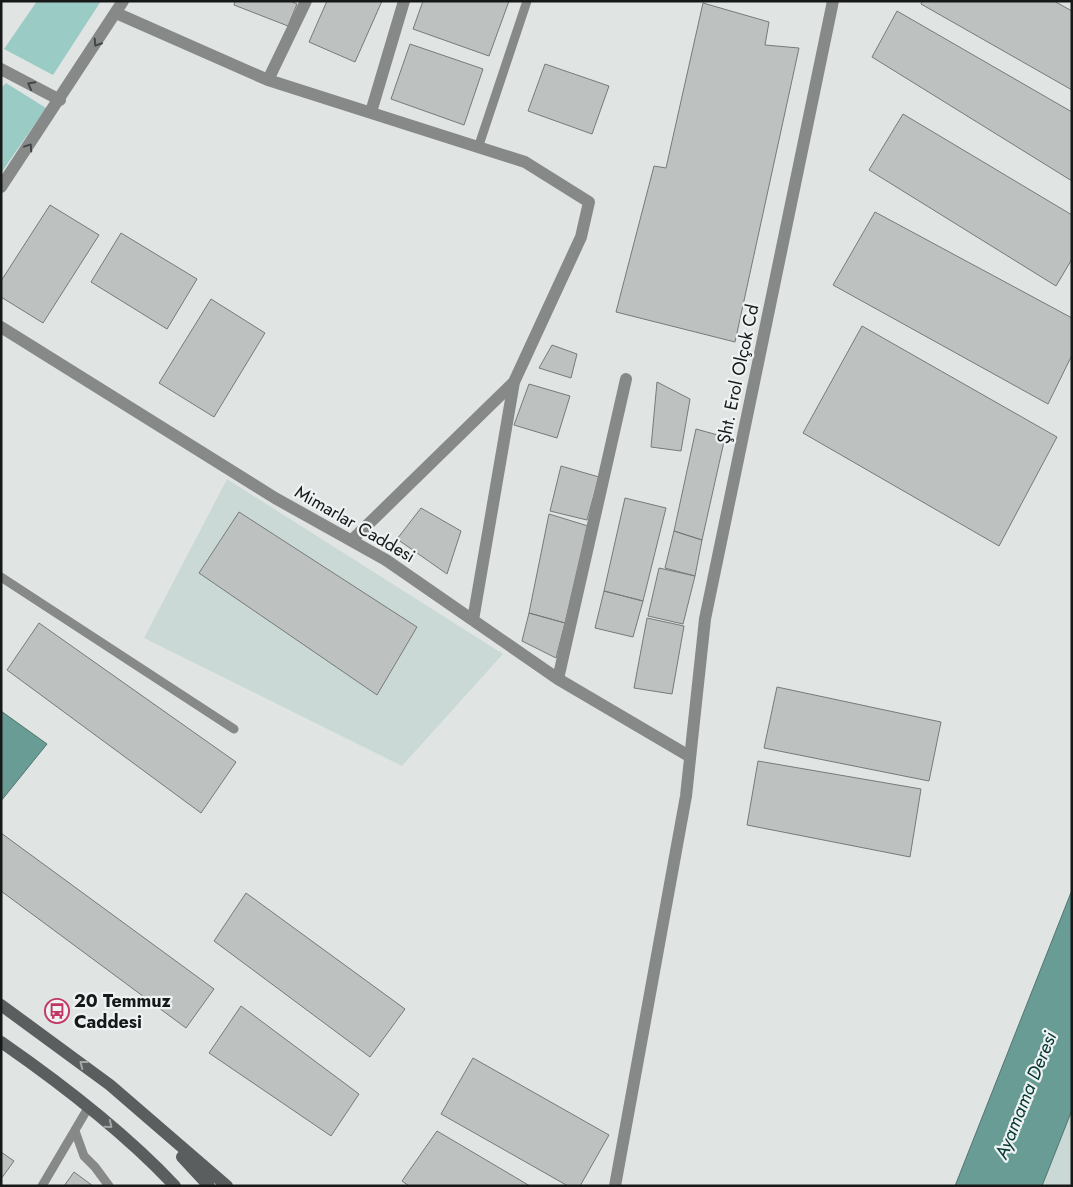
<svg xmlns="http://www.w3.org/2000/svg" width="1073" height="1187" font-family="Jost,sans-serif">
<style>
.built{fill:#cbd9d6}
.green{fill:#9acbc4}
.water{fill:#699c95;stroke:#507570}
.building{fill:#bdc2c1;stroke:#767a79}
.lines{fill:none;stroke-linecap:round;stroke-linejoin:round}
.service{stroke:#878989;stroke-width:9}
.minor{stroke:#878989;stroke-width:12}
.tertiary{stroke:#878989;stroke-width:12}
.secondary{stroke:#5b5e5e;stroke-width:12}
.oneway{stroke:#444646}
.oneway2{stroke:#a4a8a8}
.labels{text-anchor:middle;stroke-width:4.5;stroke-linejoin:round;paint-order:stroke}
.street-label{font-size:18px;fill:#171919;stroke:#eef2f2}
.poi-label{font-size:18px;font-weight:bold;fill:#171919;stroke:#eef2f2;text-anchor:start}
.water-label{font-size:19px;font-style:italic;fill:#053934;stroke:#eef2f2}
</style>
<rect width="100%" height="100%" fill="#e0e5e4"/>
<path class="built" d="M227 479 503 654 402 766 144 638Z
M1072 1110V1186H1042Z"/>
<path class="green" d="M37 1H101L53 75 4 49Z
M6 83 46 108 1 173V88Z"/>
<path class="water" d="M1 711 47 744 1 801Z
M1072 890V1110L1042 1186H955Z"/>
<path class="building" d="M235 1H290L297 4 288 26 234 5Z
M327 1H382L355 62 309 42Z
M423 1H509L489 56 413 29Z
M922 1H1054L1072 11V90L921 4Z
M703 3 769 22 765 45 799 48 735 342 616 312 654 166 666 168Z
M897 11 1072 112V181L872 57Z
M410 44 483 69 464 125 391 99Z
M545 64 609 86 592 134 528 111Z
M903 114 1072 215V259L1056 286 869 170Z
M50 205 99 235 43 323 1 297V281Z
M875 212 1072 318V355L1048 404 833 285Z
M121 233 197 279 167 329 91 282Z
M211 299 265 333 214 417 159 383Z
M862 326 1057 437 999 546 803 433Z
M552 345 577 354 571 378 539 368Z
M657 382 690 399 681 451 651 447Z
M529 384 570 396 557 438 514 425Z
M696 429 725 437 702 540 674 531Z
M561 466 599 477 587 520 550 511Z
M625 498 666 508 643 601 604 591Z
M421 508 461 531 447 574 397 539Z
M239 512 417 627 377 695 199 573Z
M549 514 588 526 565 623 529 613Z
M674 531 702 540 695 576 665 568Z
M659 568 695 576 683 624 648 616Z
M604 591 643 601 633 637 595 628Z
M529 613 565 623 556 658 522 641Z
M647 618 684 626 672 694 634 688Z
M39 623 236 762 201 813 7 670Z
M777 687 941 722 929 781 764 748Z
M758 761 921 789 910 857 747 825Z
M1 833 214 989 186 1028 1 891Z
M246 893 405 1009 370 1057 214 941Z
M241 1006 359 1094 331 1136 209 1053Z
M473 1058 609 1135 580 1186H568L441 1114Z
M437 1131 530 1186H409L402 1181Z
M1 1152 14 1161 1 1179Z
M74 1172 93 1186H64Z"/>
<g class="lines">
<path class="service" d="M478 148 527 1
M1 577 234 729
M75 1131 84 1156 95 1167 109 1186
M42 1186 88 1108"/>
<path class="minor" d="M116 13 268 80 525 162 589 202 581 237 514 382 352 540
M1 69 60 100
M268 80 306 1
M371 112 404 1
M1 187 123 1
M1 327 275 498 386 560 558 679 689 756
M473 620 514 382
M558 679 626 379"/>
<path class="tertiary" d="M615 1186 686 796 705 619 833 1"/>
<path class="secondary" d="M1 1005 110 1085 227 1186
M1 1042C63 1085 123 1131 175 1186
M182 1157 209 1186"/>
</g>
<defs><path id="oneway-chevron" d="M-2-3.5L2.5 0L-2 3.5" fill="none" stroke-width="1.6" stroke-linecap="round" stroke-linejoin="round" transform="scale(1.25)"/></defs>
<g class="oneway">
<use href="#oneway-chevron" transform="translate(97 43) rotate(123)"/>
<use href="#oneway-chevron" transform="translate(31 85) rotate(-152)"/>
<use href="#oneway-chevron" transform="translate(29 147) rotate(-56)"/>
</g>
<g class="oneway2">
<use href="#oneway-chevron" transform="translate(83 1064) rotate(-142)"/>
<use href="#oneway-chevron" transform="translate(109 1125) rotate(39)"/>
</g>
<defs>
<symbol id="bus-ring" viewBox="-11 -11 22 22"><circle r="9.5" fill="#eef2f2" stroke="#c23564" stroke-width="1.5"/><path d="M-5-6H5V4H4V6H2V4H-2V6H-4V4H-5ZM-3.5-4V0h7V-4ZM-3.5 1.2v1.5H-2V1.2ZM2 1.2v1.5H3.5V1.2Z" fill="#c23564"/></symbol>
</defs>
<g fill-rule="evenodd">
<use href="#bus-ring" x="43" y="997" width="28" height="28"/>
</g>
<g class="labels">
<g class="street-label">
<text transform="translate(738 374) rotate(-78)" y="6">Şht. Erol Olçok Cd</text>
<text transform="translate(355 524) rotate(30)" y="6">Mimarlar Caddesi</text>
</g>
<g class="poi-label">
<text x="74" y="1007">20 Temmuz<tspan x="74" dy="21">Caddesi</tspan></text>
</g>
<g class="water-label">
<text transform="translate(1025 1095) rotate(-68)" y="7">Ayamama Deresi</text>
</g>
</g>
<rect width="1073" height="1187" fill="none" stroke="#171919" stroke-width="5"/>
</svg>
